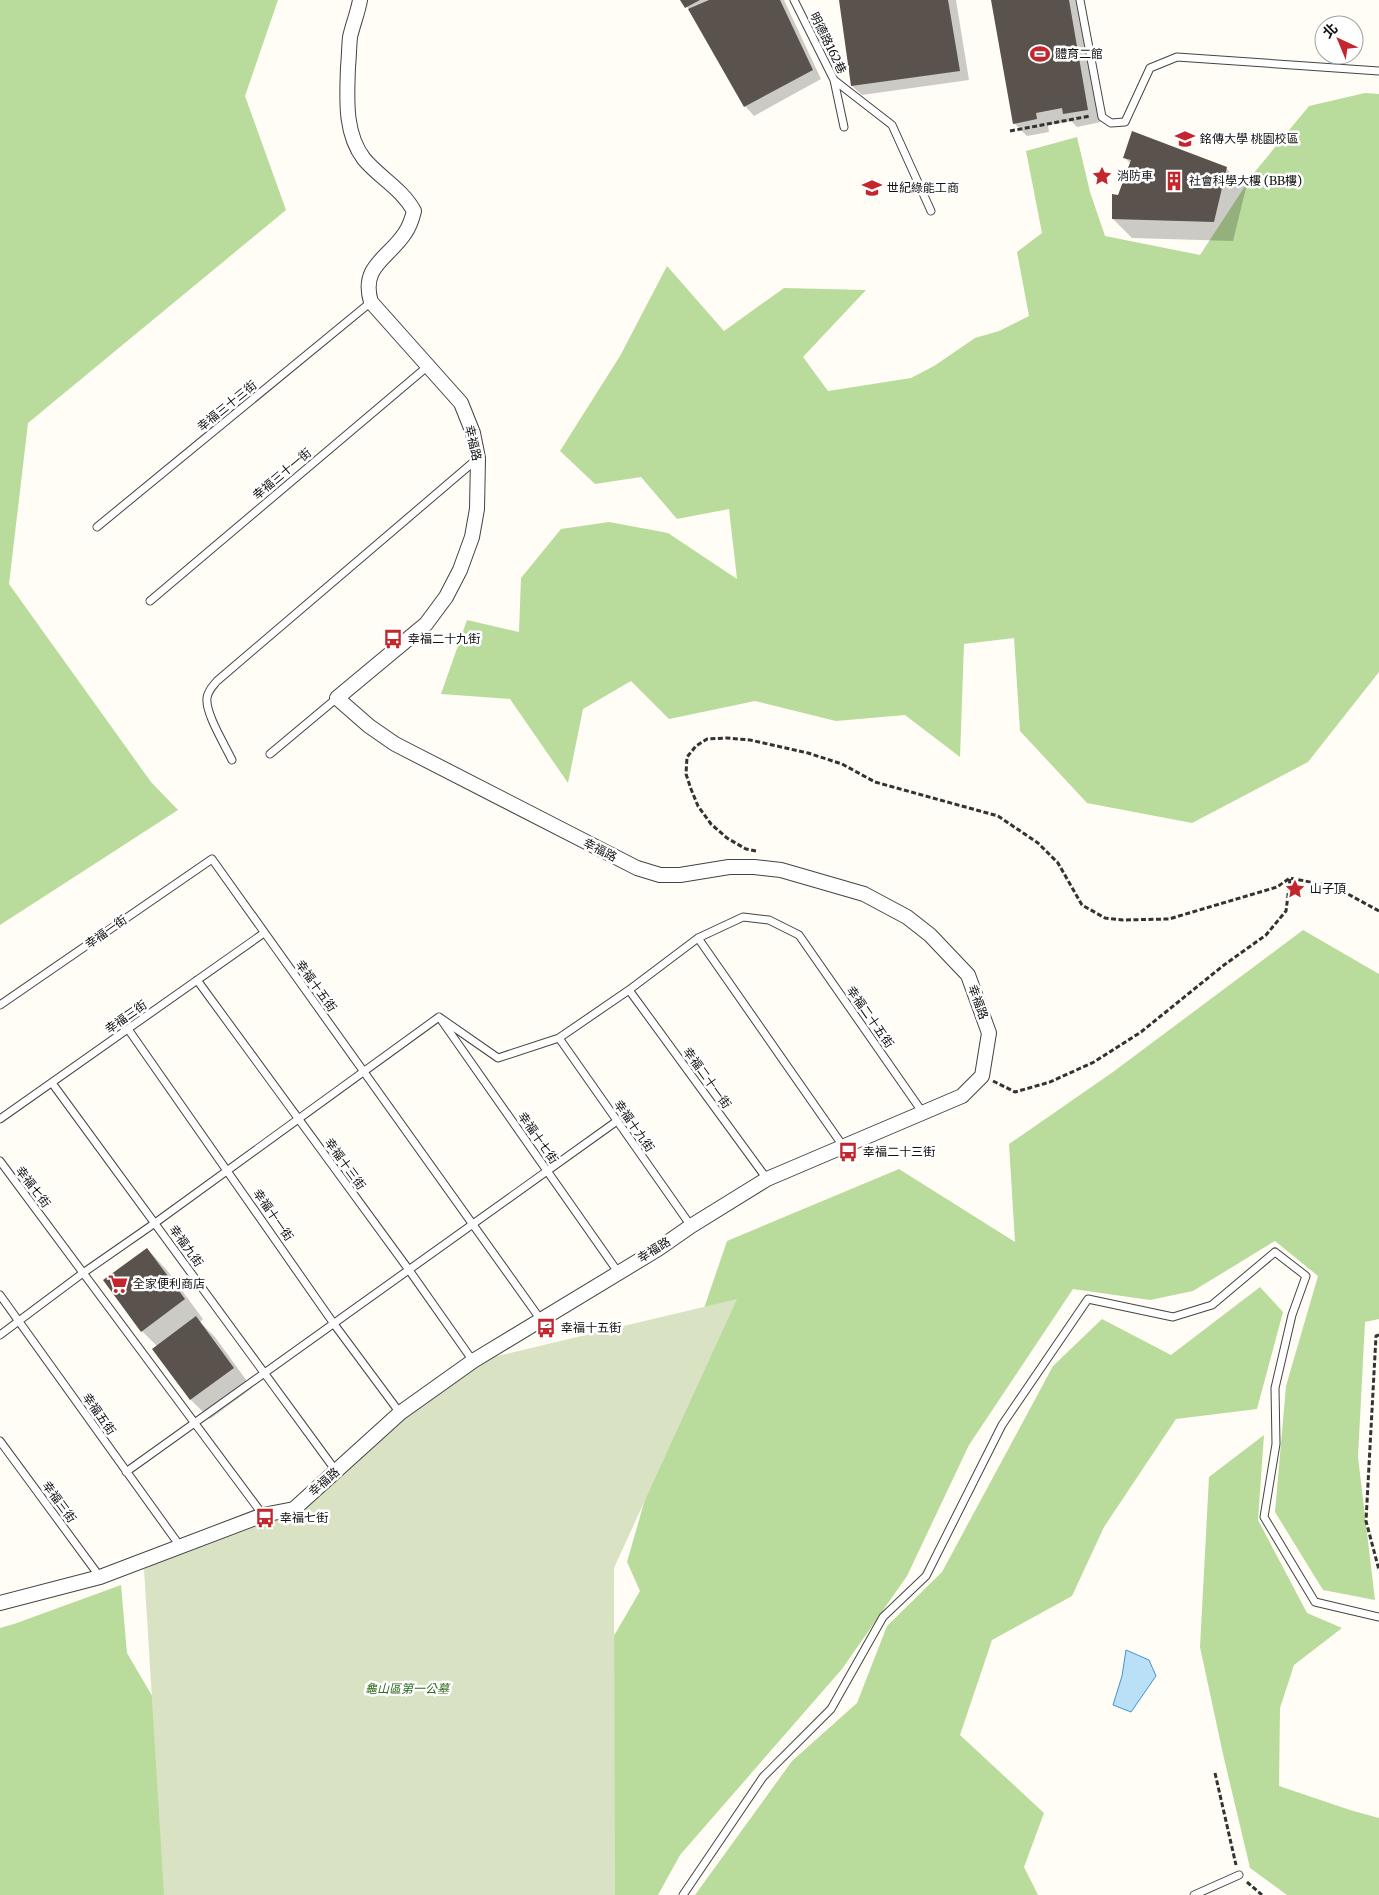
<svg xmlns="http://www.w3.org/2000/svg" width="1379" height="1895" font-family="Merriweather,'Noto Sans TC',serif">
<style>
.forest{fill:#b9dc9c}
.cemetery{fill:#d9e3c4}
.water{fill:#b9e0f7;stroke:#3f96cf}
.shadow{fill:#0003}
.building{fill:#5a524d}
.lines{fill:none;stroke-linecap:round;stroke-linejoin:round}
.lane-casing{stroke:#444;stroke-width:9}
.street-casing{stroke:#444;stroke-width:16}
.path{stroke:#333;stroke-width:3;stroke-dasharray:5 2.5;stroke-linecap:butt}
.lane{stroke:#fff;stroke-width:7}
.street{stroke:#fff;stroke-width:14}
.labels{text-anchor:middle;stroke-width:5;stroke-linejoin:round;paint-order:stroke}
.street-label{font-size:12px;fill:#111;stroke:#fff}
.poi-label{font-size:12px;fill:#111;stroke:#fff;text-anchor:start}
.park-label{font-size:12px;font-style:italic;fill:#2f6b1f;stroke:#fff}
</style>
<rect width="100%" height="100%" fill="#fffdf5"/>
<path class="forest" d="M0 0H278L245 96 286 210 28 423 9 584 151 782 178 810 0 925Z
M1365 93 1379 94V672L1308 762 1192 823 1087 803 1020 731 1014 638 964 644 960 757 905 715 836 721 755 701 669 719 631 681 583 709 568 783 510 699 441 694 467 620 519 632 521 578 561 529 609 522 668 533 737 579 729 509 677 519 641 477 595 484 560 451 620 356 667 266 724 331 784 288 866 290 803 357 828 391 911 378 934 366 975 338 999 331 1029 316 1017 252 1042 233 1026 151 1077 137 1090 192 1105 236 1200 255 1253 174 1309 106Z
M1303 930 1379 974V1319L1365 1322 1358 1457 1375 1600 1323 1590 1275 1512 1286 1386 1318 1276 1275 1241 1193 1291 1150 1300 1073 1289 969 1445 907 1576 842 1669 680 1855 658 1895H601L587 1682 640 1591 627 1562 678 1384 727 1241 899 1169 1015 1242 1009 1144 1113 1072Z
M1260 1287 1283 1312 1257 1409 1176 1419 1104 1527 1072 1596 992 1640 960 1735 1044 1813 1024 1867 1038 1895H695L792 1761 857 1703 887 1626 942 1572 1053 1366 1102 1319 1171 1355Z
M1264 1435 1258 1520 1307 1613 1342 1628 1294 1665 1280 1708 1279 1786 1350 1810 1379 1818V1895H1287L1250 1868 1223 1754 1200 1647 1209 1477Z
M121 1585 127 1653 199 1776 195 1895H0V1628L14 1624Z"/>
<path class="cemetery" d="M737 1299 614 1568 615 1895H164L144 1569 182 1552 264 1520 297 1514 405 1418 476 1365 489 1358Z"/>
<path class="water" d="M1126 1650 1149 1660 1156 1676 1131 1712 1113 1705 1122 1676Z"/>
<path class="shadow" d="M682 0H784L821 79 754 116 745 106 691 12Z
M840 0H956L969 80 862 95 852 86Z
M993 0H1079L1101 122 1077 127 1071 121 1048 125 1049 132 1027 136 1014 123Z
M1124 157 1226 168 1246 188 1233 241 1132 238 1113 219 1131 164Z
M147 1249 166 1269 203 1319 200 1322 215 1337 252 1388 210 1419 191 1400 154 1349 157 1346 142 1331Z"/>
<path class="building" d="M680 0H700L685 8Z
M709 0H780L813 70 744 107 688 9Z
M839 0H948L960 71 851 86Z
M991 0H1069L1088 110 1063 114 1062 108 1036 113 1037 119 1013 124Z
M1132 131 1227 167 1214 222 1112 219V194L1118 195 1131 160 1123 158Z
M147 1248 185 1299 141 1332 103 1280Z
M196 1316 234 1368 190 1400 152 1349Z"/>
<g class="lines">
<defs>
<path id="lane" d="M794 0 834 80 844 127
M1080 0 1102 117 1111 123 1125 122 1150 68 1177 57 1379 71
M834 80 892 125 931 211
M97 527 371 302
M150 601 428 366
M270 754 337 698
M232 760C225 745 205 713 207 698 208 690 213 686 217 681L477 459
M698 938 843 1146
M197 980 409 1270 473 1361
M629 990 767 1179
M0 1005 212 859 541 1320
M439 1017 498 1058 559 1038 629 990 698 938 743 917 769 920 799 935 923 1113
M442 1021 618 1272
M128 1029 334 1324 400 1413
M559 1038 691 1226
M52 1083 336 1471
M0 1119 264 933
M0 1161 263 1515
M0 1295 180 1546
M0 1335 83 1273 155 1223 439 1017
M0 1441 100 1577
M126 1472 617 1121
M683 1895 763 1777 831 1709 883 1617 926 1576 1002 1425 1088 1299 1173 1317 1212 1305 1275 1252 1306 1276 1292 1315 1275 1388 1276 1444 1264 1517 1315 1602 1379 1617
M1194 1895 1239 1875"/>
<path id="street" d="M0 1603 100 1577 263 1515 294 1509 400 1413 473 1361 658 1249 691 1226 767 1179 962 1096 982 1076 989 1033 968 975 930 935 907 917 864 894 781 870 754 867H729L680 875H660L637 868 395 744 369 726 337 698 426 624 446 597 460 570 472 537 477 509 478 458 473 433 461 403 371 302C360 266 389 258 405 233 410 226 412 219 414 211 402 189 380 178 364 159 344 133 347 98 348 67 349 57 349 47 350 37 353 24 358 12 360 0"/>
</defs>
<use href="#lane" class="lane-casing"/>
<use href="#street" class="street-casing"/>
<path class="path" d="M1010 131 1090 116
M756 851 746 849 727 838 711 824 698 806 691 789 686 774 687 757 696 746 707 739 727 738 750 740 808 753 842 764 875 782 998 816 1038 843 1058 863 1082 905 1105 918 1123 920 1169 919 1277 887 1290 878 1335 887 1379 911
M993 1081 1015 1092 1050 1082 1094 1062 1141 1032 1224 965 1266 935 1286 911 1290 879
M1379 1335 1376 1336 1366 1521 1379 1570
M1215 1773 1236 1865
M1247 1882 1262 1895"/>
<use href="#lane" class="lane"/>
<use href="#street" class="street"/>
</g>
<defs>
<symbol id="stadium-bare" viewBox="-9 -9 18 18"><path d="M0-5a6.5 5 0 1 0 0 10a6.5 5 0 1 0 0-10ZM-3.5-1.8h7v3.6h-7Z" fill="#c4262e" stroke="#fff" stroke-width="2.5" paint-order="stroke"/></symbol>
<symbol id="university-bare" viewBox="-9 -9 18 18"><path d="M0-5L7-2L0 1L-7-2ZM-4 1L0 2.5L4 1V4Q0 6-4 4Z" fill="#c4262e" stroke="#fff" stroke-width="2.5" paint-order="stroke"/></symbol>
<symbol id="sight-bare" viewBox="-9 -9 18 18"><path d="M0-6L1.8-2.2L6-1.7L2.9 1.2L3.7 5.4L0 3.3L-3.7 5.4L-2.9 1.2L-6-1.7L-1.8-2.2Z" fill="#c4262e" stroke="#fff" stroke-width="2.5" paint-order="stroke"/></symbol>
<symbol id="building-bare" viewBox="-9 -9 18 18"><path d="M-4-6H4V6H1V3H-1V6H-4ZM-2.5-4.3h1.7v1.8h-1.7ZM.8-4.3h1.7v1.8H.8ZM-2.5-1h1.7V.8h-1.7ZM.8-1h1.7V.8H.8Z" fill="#c4262e" stroke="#fff" stroke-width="2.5" paint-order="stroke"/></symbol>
<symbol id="school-bare" viewBox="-9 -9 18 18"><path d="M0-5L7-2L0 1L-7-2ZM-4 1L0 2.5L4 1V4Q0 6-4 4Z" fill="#c4262e" stroke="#fff" stroke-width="2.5" paint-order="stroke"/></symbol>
<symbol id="bus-bare" viewBox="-9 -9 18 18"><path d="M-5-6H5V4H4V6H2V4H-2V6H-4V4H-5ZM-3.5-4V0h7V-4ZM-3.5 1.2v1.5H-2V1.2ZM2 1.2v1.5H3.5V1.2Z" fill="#c4262e" stroke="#fff" stroke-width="2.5" paint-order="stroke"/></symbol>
<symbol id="supermarket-bare" viewBox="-9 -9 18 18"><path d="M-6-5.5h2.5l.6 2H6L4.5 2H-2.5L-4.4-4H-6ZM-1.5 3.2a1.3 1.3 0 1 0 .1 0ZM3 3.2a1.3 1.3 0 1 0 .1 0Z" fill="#c4262e" stroke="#fff" stroke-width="2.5" paint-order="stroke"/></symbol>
</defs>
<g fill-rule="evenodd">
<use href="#stadium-bare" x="1026" y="40" width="28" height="28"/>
<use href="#university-bare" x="1171" y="125" width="28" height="28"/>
<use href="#sight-bare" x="1088" y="162" width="28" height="28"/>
<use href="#building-bare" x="1160" y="167" width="28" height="28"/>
<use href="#school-bare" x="858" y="174" width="28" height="28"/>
<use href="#bus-bare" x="379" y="625" width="28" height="28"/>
<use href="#sight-bare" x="1281" y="875" width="28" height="28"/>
<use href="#bus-bare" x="834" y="1138" width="28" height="28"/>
<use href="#supermarket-bare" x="104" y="1270" width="28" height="28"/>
<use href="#bus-bare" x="532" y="1314" width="28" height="28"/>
<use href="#bus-bare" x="251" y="1504" width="28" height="28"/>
</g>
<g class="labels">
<g class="street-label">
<text transform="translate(828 43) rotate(64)" y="4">明德路162巷</text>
<text transform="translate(227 406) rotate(-39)" y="4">幸福三十三街</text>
<text transform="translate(473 443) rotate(77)" y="4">幸福路</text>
<text transform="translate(282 474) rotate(-40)" y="4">幸福三十一街</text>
<text transform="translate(600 850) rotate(27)" y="4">幸福路</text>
<text transform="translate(106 932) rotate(-35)" y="4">幸福一街</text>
<text transform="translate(316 986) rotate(54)" y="4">幸福十五街</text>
<text transform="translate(978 1002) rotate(70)" y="4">幸福路</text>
<text transform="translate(126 1017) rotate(-35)" y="4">幸福三街</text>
<text transform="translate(870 1017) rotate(55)" y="4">幸福二十五街</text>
<text transform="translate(707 1078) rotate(54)" y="4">幸福二十一街</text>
<text transform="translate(634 1126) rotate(55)" y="4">幸福十九街</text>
<text transform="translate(538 1138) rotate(55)" y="4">幸福十七街</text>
<text transform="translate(345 1164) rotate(54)" y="4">幸福十三街</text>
<text transform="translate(33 1187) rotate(53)" y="4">幸福七街</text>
<text transform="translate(273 1215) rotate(55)" y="4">幸福十一街</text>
<text transform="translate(186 1246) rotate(54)" y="4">幸福九街</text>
<text transform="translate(654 1250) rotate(-32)" y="4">幸福路</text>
<text transform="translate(99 1414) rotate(55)" y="4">幸福五街</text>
<text transform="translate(324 1482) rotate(-41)" y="4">幸福路</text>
<text transform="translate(59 1502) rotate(54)" y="4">幸福三街</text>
</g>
<g class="poi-label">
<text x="1055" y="58">體育二館</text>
<text x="1200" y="143">銘傳大學 桃園校區</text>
<text x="1117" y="180">消防車</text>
<text x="1189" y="185">社會科學大樓 (BB樓)</text>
<text x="887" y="192">世紀綠能工商</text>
<text x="408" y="643">幸福二十九街</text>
<text x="1310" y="893">山子頂</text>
<text x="863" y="1156">幸福二十三街</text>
<text x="133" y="1288">全家便利商店</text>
<text x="561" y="1332">幸福十五街</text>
<text x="280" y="1522">幸福七街</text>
</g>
<g class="park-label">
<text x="407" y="1693">龜山區第一公墓</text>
</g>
</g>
<g transform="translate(1339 40) rotate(316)"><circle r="24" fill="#ffffff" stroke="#a0a0a0"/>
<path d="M0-4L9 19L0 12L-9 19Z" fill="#c4262e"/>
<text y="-8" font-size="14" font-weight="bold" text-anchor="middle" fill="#111111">北</text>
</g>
</svg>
